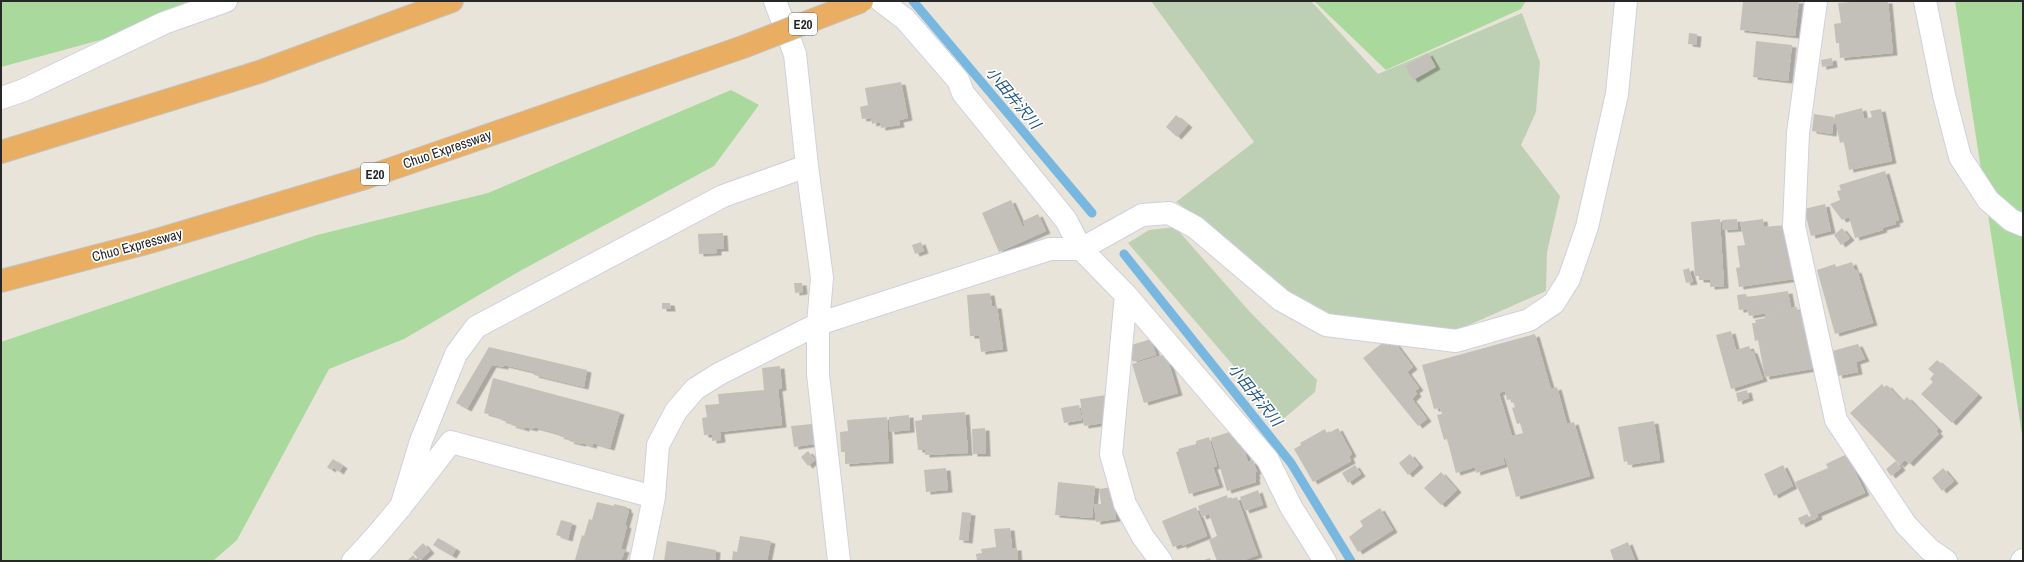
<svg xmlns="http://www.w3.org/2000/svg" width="2024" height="562" font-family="'Archivo Narrow','Noto Sans JP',sans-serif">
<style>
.green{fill:#a9d99c}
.cemetery{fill:#bed0b3}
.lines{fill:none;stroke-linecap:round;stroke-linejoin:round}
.stream{stroke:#78b7df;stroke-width:9}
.building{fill:#c3c0ba;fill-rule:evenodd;filter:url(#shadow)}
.street-casing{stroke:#cfd0de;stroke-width:24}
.highway-casing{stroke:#c3c3c3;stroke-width:24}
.street{stroke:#fff;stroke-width:22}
.highway{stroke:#eaae63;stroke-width:22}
.highway-bridge-casing{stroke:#c3c3c3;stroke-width:24;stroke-linecap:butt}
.highway-bridge{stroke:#eaae63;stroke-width:22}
.labels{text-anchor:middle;stroke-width:3.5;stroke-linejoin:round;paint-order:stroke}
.shield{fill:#fff;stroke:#686868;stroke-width:1}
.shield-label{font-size:13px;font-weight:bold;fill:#272727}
.street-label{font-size:14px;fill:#272727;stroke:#fff}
.water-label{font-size:15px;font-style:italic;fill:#1c5585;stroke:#fff}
</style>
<defs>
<filter id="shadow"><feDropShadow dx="4.5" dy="2.5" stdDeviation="0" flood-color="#0004"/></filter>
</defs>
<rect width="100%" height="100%" fill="#e8e4da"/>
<path class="green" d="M1 1H244L1 67Z
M1314 1H1526L1521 9 1386 70Z
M1955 1H2023V441Z
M731 90 759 105 714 166 520 271 404 339 329 369 237 540 213 561H1V342L317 235 488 193Z"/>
<path class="cemetery" d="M1151 1H1311L1378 74 1522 13 1540 62 1536 112 1521 145 1560 196 1547 252 1546 291 1453 332 1328 319 1283 293 1208 224 1176 202 1254 142Z
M1175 227 1250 312 1317 380 1315 392 1281 421 1128 243 1149 230Z"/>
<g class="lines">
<path class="stream" d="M913 1 1092 213
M1124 254 1291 463 1351 561"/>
</g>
<path class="building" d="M1743 1H1799L1795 36 1740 30Z
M1864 1H1888L1893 53 1840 58 1839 43H1836L1834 24 1841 23 1838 3Z
M1689 33 1697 34 1696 45 1688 44Z
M1756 41 1792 45 1788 81 1753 77Z
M1428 53 1436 67 1413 80 1405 66Z
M1832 58 1833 65 1822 67 1821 60Z
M901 82 908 118 899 120 900 125 881 128 880 122 872 124 871 118 862 119 860 107 868 105 865 88Z
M1862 108 1864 119 1872 117 1870 111 1881 109 1892 161 1849 170 1844 142 1840 143 1836 123 1834 124 1835 115Z
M1814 114 1834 117 1832 134 1812 131Z
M1176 115 1188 125 1177 137 1166 127Z
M1885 171 1899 220 1895 221 1896 224 1882 228 1883 230 1855 238 1849 217 1842 220 1830 204 1840 200 1837 191 1841 190 1839 185Z
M1011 200 1023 227 1025 226 1023 221 1038 214 1046 231 999 252 982 213Z
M1825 204 1831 231 1811 236 1804 209Z
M1720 219 1724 286 1710 287V280H1699V276H1695L1691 222Z
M1737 219 1738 229 1723 230 1722 220Z
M1763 219 1764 227 1787 225 1794 279 1739 287 1736 268 1740 267 1737 246 1745 245 1740 222Z
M1842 228 1850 238 1841 245 1834 235Z
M723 233 724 249H717V253L699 254 698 234Z
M921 242 924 251 915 254 912 245Z
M1852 262 1855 271 1857 270 1873 323 1835 334 1817 270 1835 264 1836 267Z
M1689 268 1693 282 1686 283 1683 270Z
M794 283H802L803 292 795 293Z
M1788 291 1791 308 1797 307 1798 312 1801 311 1803 322H1805L1812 369 1765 377 1758 340 1755 341 1752 323H1756L1755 320 1765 318V314L1791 309 1749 316 1747 309 1739 310 1737 295 1746 294 1747 297Z
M990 293 992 306H997L1003 349 981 352 979 336H970L967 295Z
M662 303H670L671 309H662Z
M1731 331 1736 350 1749 346 1751 351H1753L1763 379 1731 389 1716 335Z
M1535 334 1551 389 1557 387 1567 424 1574 422 1590 476 1516 497 1505 457 1503 458 1505 464 1476 473 1475 467 1456 473 1447 439 1444 440 1437 415 1442 414 1440 408 1434 409 1422 365ZM1505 391 1507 400 1512 399 1515 407 1512 408 1517 424 1520 423 1523 433 1512 436 1499 393Z
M1151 339 1156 355 1133 362 1128 346Z
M1385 341 1390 347 1395 343 1413 367 1407 372 1419 388 1415 391 1417 394 1412 399 1427 419 1418 426 1363 358Z
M1858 344 1865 359 1856 362 1858 372 1838 376 1832 351Z
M489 347 587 370 584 387 534 375V372L504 365V367L492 365 467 409 456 403Z
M1166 354 1178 393 1144 403 1132 364Z
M1937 360 1978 395 1952 423 1921 394 1933 382 1930 379 1934 374 1928 369Z
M780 366 782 388 778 389 782 425 720 432 721 440 712 441V435H704L702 418 707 417 705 405 719 404 718 394 764 390 762 368Z
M493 378 620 412 610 448 593 443 592 446 582 443 581 444 569 441 570 439 559 436 560 434 534 427 533 429 525 427V429L511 425 512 423 501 420 502 418 484 413Z
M1882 384 1884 387 1887 385 1900 399 1901 397 1904 400 1907 397 1938 429 1936 431 1939 434 1909 464 1905 460 1900 465 1850 413Z
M1747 390 1749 398 1738 402 1736 393Z
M1106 395 1110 422 1084 426 1080 399Z
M1079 405 1082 420 1064 423 1061 408Z
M2023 407V423L2018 409Z
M965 412 968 453 925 455V450H918L915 421 922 420V415Z
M909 415 910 430 890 432 889 417Z
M887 417 889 461 845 464V452H841L840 432 848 431 847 420Z
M1654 421 1660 460 1628 465 1627 461 1624 462 1618 427Z
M812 424 815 444 794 447 791 426Z
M985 428 986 454H973L972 429Z
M1338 428 1352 454 1349 456 1351 461 1313 482 1294 449 1301 445 1300 443 1325 429 1327 434Z
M1229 432 1244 449 1248 462 1253 460 1257 472H1255L1256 476 1255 477 1256 482 1227 491 1211 438Z
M1209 437 1217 466 1213 467 1219 485 1189 494 1176 452 1179 451 1178 449 1196 444V441Z
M808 451 815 460 808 466 801 457Z
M1410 454 1419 465 1408 475 1399 463Z
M1847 454 1865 493 1817 514 1818 517 1801 525 1798 518 1807 514 1809 517 1811 516 1795 482 1828 468 1826 464Z
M333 459 343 466 339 472 333 467 331 470 327 467Z
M1896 461 1901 468 1891 476 1886 469Z
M1355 465 1361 474 1348 483 1342 473Z
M1783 465 1793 486 1774 496 1764 474Z
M946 468 948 490 926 492 924 470Z
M1943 468 1954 481 1942 491 1932 478Z
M1441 472 1457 490 1441 505 1424 488Z
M1058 482 1095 486 1092 518 1055 515Z
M1112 487 1116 519 1096 522 1094 504H1101L1099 489Z
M1258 490 1263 505 1245 511 1240 497Z
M1227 495 1228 500 1237 497 1258 555 1242 561H1217L1209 540 1217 536 1209 514 1202 517 1198 506Z
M597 502 614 506V504L627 507V510L629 511 625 525 627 526 621 549 625 550 621 561 575 560 582 535 584 536 589 519 592 520Z
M1196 507 1207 536 1182 546V544L1173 547 1162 521Z
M1380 508 1393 530 1358 552 1349 537 1363 526 1360 521Z
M962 512 971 513 968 541 959 540Z
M561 520 572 523 568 539 556 535Z
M1010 528 1012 548H1017L1018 561H977L976 554 982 553 981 549 996 547 994 529Z
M740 536 771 541 767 561H732L733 551 737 552Z
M438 538 456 549 452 556 433 545Z
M667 541 716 550 715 561H664Z
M1628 542 1635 560 1614 561 1610 550Z
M423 543 430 551 420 560 413 553Z
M413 555 418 561H407Z
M1210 558 1211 561H1201Z"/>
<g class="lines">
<defs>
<path id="street" d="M775 1 795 54 807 166 822 278 818 324V374L839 561
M881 1 905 19 958 80 963 93 1066 220 1081 249 1126 295 1268 460 1291 507 1325 561
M1816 1 1798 133 1794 226 1836 420 1906 525 1929 549 1946 561
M1925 1 1944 95 1960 157 1988 200 2011 220 2023 225
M1 98 24 90 164 23 226 1
M1126 295 1111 454 1125 504 1143 537 1161 561
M401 507 421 441 456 354 476 327 723 196 807 166
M353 561C389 524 419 483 451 442L654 497
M641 561 654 497 658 445 676 411 695 389 719 374 818 324 1050 249H1081L1142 215 1169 213 1195 227 1281 300 1326 325 1456 341 1529 320 1554 303 1569 279 1587 227 1617 94 1626 1
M2022 561 2023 560"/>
<path id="highway" d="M1 152 259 72 452 1
M1 281 150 242 365 178 743 47"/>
</defs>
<use href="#street" class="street-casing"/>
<use href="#highway" class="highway-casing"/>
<use href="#street" class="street"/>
<use href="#highway" class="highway"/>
<defs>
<path id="highway-bridge" d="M743 47 862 1"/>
</defs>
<use href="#highway-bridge" class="highway-bridge-casing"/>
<use href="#highway-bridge" class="highway-bridge"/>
</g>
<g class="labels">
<g class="shield">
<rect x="789" y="13" width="28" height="22" rx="3"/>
<rect x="361" y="163" width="28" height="22" rx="3"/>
</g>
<g class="shield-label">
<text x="803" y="29">E20</text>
<text x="375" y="179">E20</text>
</g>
<g class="street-label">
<text transform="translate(447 149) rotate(-19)" y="5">Chuo Expressway</text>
<text transform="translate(137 245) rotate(-15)" y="5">Chuo Expressway</text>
</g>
<g class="water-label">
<text transform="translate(1013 98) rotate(50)" y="5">小田井沢川</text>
<text transform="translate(1255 395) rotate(51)" y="5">小田井沢川</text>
</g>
</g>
<rect width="2024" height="562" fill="none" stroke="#272727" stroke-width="4"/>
</svg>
